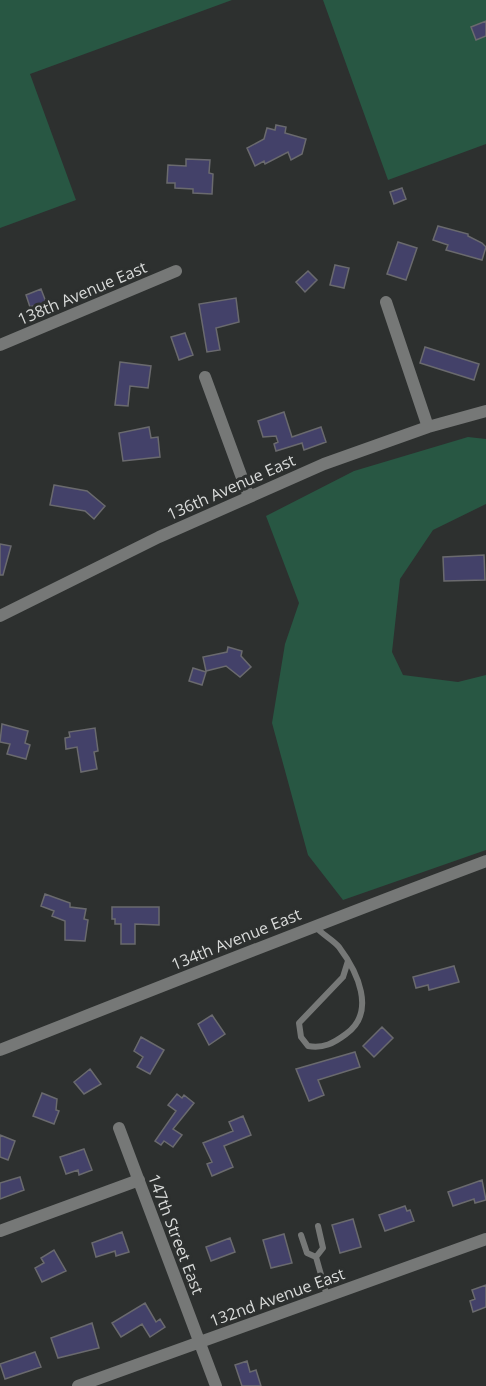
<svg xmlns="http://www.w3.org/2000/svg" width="486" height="1386" font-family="'Open Sans',sans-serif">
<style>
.green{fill:#285743}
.building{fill:#434169;stroke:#6a6a6e;stroke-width:1.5}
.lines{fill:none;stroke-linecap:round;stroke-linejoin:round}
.lane{stroke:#767877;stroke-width:6}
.street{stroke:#767877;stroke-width:12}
.labels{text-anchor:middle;stroke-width:6;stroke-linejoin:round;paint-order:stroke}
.street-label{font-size:16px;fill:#d9dbda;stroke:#2d302f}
</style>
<rect width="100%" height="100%" fill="#2d302f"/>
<path class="green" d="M0 0H232L30 74 76 200 0 228Z
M323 0H486V144L388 180Z
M468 437 486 439V504L433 530 400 579 392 652 403 675 458 682 486 675V850L343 900 308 855 272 723 285 644 299 603 266 516 354 471Z"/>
<path class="building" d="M486 21V36L476 40 471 27Z
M276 125 286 127 285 133 306 139 302 154 291 160 288 152 265 164 264 161 255 166 247 148 264 139 267 128 275 130Z
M186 159 210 160 209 173 213 174 212 194 193 193V189L175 188V183H167L168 165 186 166Z
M402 188 406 199 394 204 390 192Z
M438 226 468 234V236L482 243 486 247 482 260 446 250 448 245 433 240Z
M398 242 417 248 406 280 387 274Z
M335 265 349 268 344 288 330 285Z
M308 271 317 280 305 292 296 282Z
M41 289 46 302 30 307 26 295Z
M236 298 239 322 216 328 220 350 207 352 199 304Z
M185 333 193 355 179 360 171 337Z
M425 347 479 364 474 380 420 363Z
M120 362 151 366 148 388 130 386 128 406 115 405Z
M284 412 292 437 321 427 326 442 304 450 302 443 276 451 274 444 278 442 276 436 263 437 258 421Z
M149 427 151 438 158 437 160 457 123 461 119 433Z
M54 485 87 491 105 506 94 519 85 511 50 505Z
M0 544 11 546 3 575H0Z
M484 555 485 580 444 581 443 557Z
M228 647 242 651 241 656 251 667 240 677 226 666 206 671 203 657 227 652Z
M193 668 206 672 202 685 189 681Z
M2 724 28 731 25 743 30 745 26 759 7 754 10 744 0 742Z
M95 728 98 751 94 752 97 769 81 772 77 747 66 749 65 738 70 737 69 732Z
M45 894 70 903V907L86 909 84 919 88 920 85 941 65 940V921L52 916 54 911 41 906Z
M112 907H159V925L135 924V944H121V924H115V919H112Z
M454 966 459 982 429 990 428 985 416 988 413 977Z
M212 1015 225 1034 209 1045 198 1024Z
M382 1027 393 1038 374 1057 363 1046Z
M141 1037 164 1050 150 1074 137 1067 143 1057 134 1051Z
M355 1052 360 1067 318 1080 324 1095 309 1101 296 1069Z
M90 1069 101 1084 84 1094 74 1082Z
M42 1093 57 1099 56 1110 59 1111 54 1124 33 1116Z
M177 1094 182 1098 184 1095 194 1103 173 1129 182 1135 173 1147 164 1141 161 1145 155 1141 176 1111 168 1105Z
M243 1116 251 1135 224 1146 233 1167 212 1176 207 1164 212 1162 203 1143 233 1131 229 1122Z
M0 1135 15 1141 8 1160 0 1157Z
M84 1149 92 1170 79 1175 78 1170 66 1174 60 1157Z
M20 1177 24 1190 0 1199V1183Z
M482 1180 486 1200 475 1203 474 1199 453 1206 448 1192Z
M405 1206 407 1211 410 1210 414 1221 385 1231 379 1215Z
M353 1219 361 1247 340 1253 332 1225Z
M122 1232 129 1252 116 1256 115 1251 96 1257 92 1243Z
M284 1234 292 1263 271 1268 263 1240Z
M230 1238 235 1252 211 1261 206 1247Z
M54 1250 66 1271 42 1282 35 1268 44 1263 41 1258Z
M486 1285V1307L473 1312 470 1301 475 1299 472 1290Z
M145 1303 156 1322 160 1319 165 1327 150 1337 142 1324 121 1337 112 1323Z
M92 1323 99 1348 58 1358 51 1338Z
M35 1352 41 1367 5 1379 0 1364Z
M247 1361 250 1372 256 1370 261 1386H242L235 1365Z"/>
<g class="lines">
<path class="lane" d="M314 925C321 934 332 939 339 947 357 971 377 1012 346 1034 334 1043 323 1049 308 1046L301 1037 299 1023 343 977 348 961
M301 1235 307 1253 316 1257 327 1296
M316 1257 323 1248 318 1226"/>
<path class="street" d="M386 302 428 427
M0 345 176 271
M205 377 249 497
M0 616 159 537 324 464 428 427 486 411
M0 1050C162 986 323 922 486 861
M119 1128 216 1386
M0 1231 139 1180
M78 1386 486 1239"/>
</g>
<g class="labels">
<g class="street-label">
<text transform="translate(82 293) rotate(-23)" y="6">138th Avenue East</text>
<text transform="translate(231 487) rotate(-24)" y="6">136th Avenue East</text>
<text transform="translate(236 939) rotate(-22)" y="6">134th Avenue East</text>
<text transform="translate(176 1234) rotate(69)" y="6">147th Street East</text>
<text transform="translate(277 1297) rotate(-20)" y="6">132nd Avenue East</text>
</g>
</g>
</svg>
